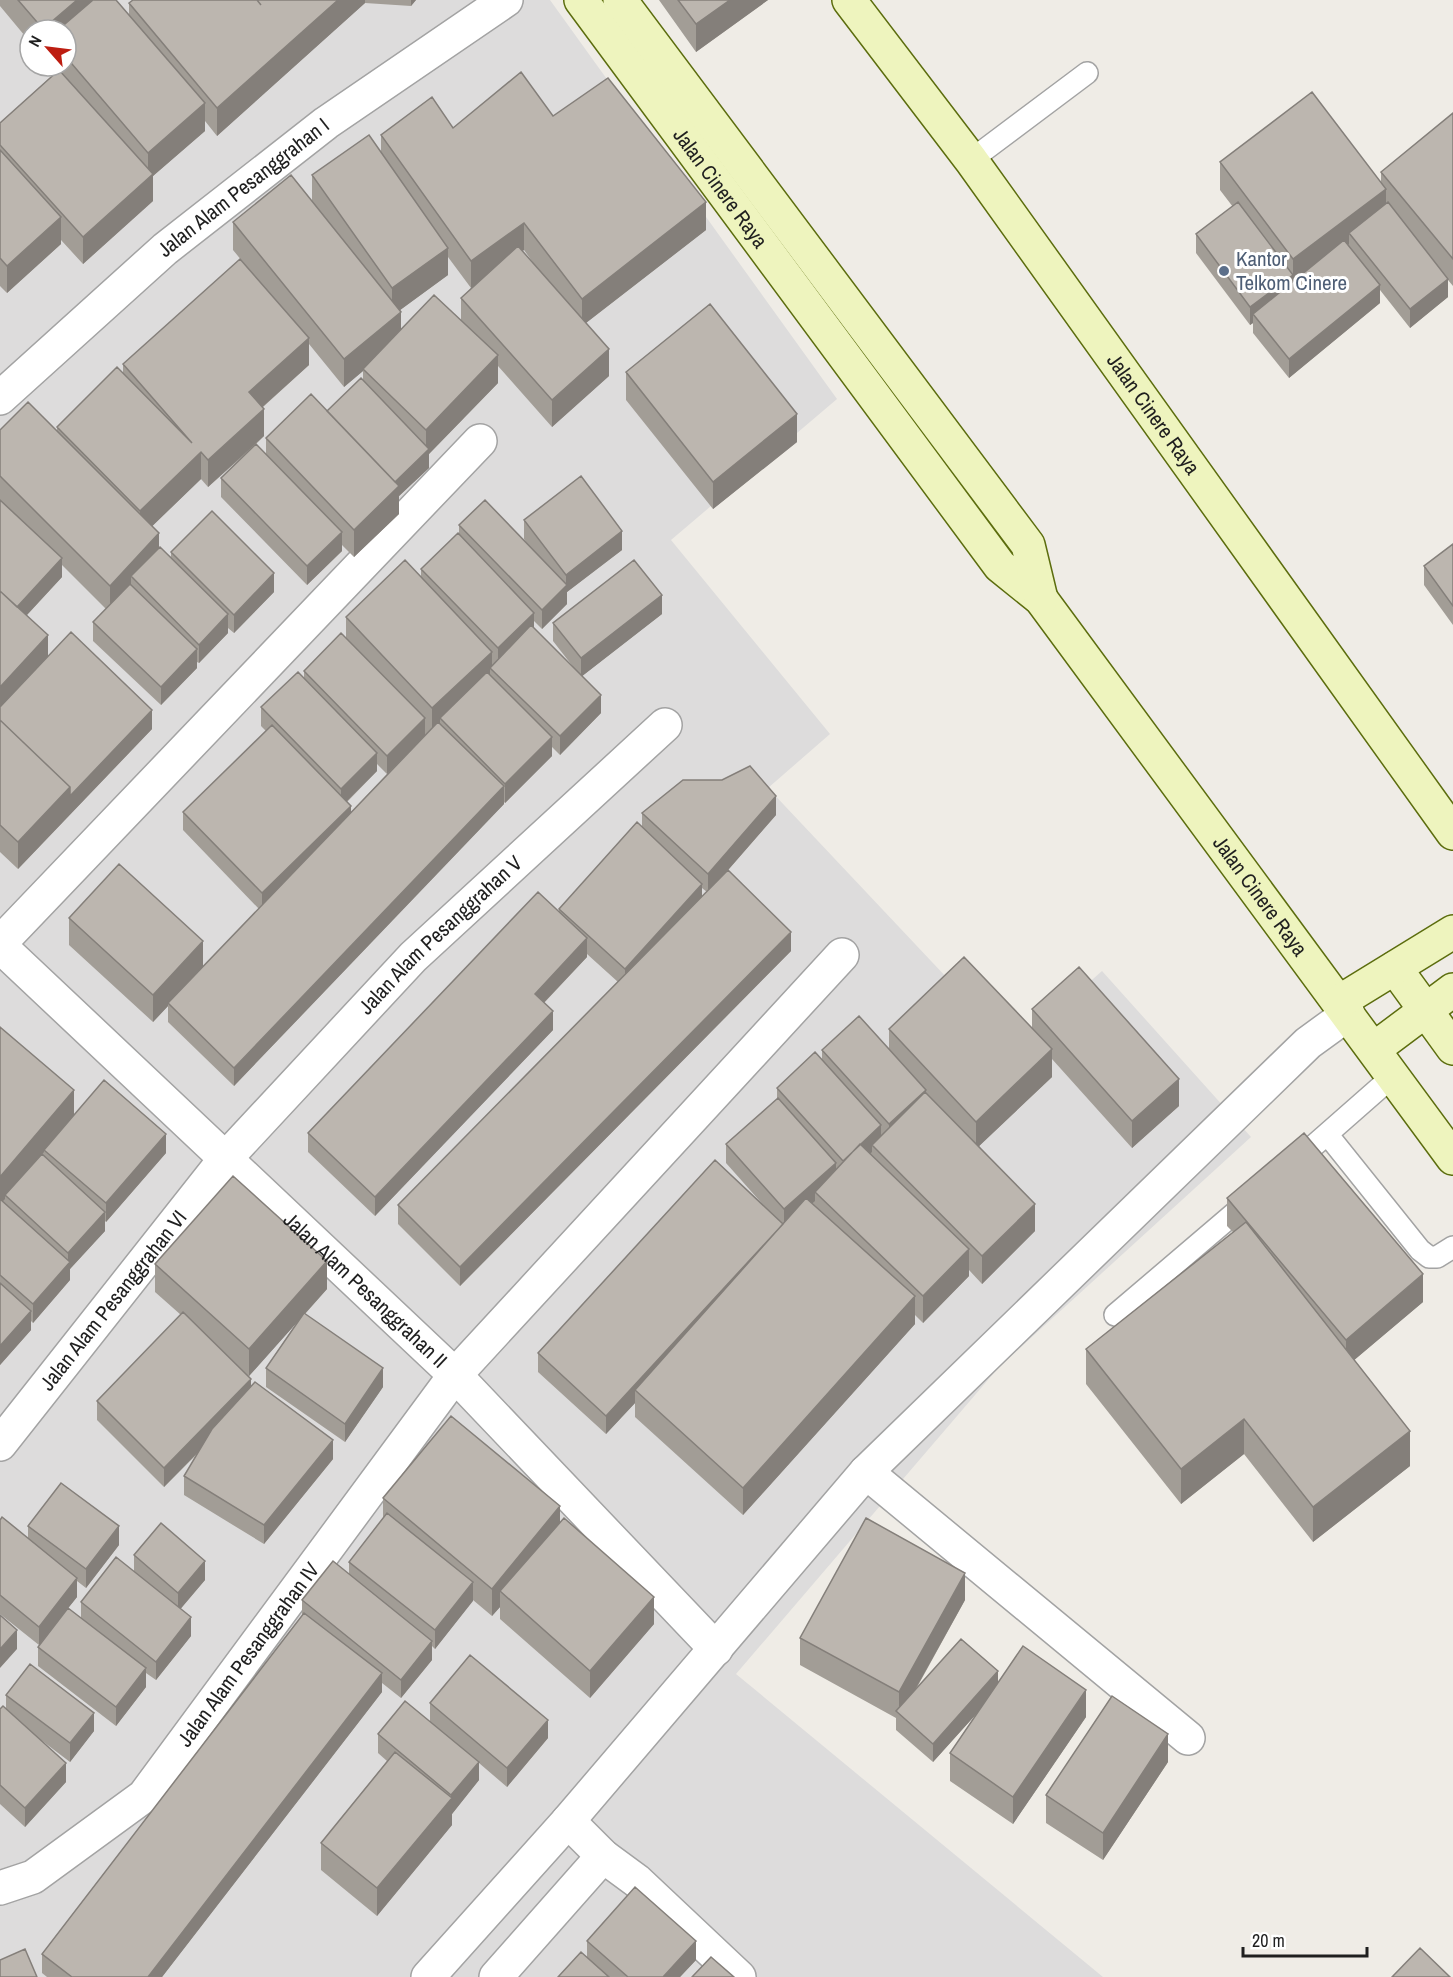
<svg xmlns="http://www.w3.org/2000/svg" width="1453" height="1977" font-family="'Archivo Narrow',sans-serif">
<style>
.residential{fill:#dddcdc;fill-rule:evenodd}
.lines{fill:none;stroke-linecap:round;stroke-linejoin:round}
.service-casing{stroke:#a3a3a3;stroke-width:24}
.minor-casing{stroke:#a3a3a3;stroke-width:36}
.secondary-casing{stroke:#5c6d0e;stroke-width:36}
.service{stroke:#fff;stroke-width:21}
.minor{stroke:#fff;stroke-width:33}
.secondary{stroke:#eef4be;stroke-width:33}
.wall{fill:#a29d96;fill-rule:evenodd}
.shaded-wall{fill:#847f7a}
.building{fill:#bcb6af;stroke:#847f7a;stroke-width:1.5}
.service-dot{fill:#5c6f8a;stroke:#fff;stroke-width:2}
.labels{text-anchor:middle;stroke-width:6;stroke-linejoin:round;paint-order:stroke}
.street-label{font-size:21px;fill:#1f1f1f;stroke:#fff}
.service-label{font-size:21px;fill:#4e5e75;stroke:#fff;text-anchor:start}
</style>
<rect width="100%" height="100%" fill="#efece6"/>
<path class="residential" d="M0 0H550L837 399 671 540 830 734 768 788 1014 1049 1102 971 1251 1137 999 1367 736 1674 1103 1977H0ZM30 30H66V66H30Z"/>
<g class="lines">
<defs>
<path id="service" d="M971 160 1087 73
M1327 1134 1420 1250 1429 1257H1437L1453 1247
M1294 1163 1393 1076
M1115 1315 1250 1200"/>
<g id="minor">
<path id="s1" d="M0 398 165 249 326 123 506 0"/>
<path d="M0 943 480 441"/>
<path id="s2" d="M0 946 455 1375 716 1649"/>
<path id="s3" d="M0 1444 226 1158 413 957 665 725"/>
<path d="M866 1472 1188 1738"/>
<path d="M568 1821 603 1856 637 1881 739 1977"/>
<path id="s4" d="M0 1888 33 1877 144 1796 455 1375 842 955"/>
<path d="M428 1977 568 1821 866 1472 1308 1043 1348 1014"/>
<path d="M496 1977 603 1856"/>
</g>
<g id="secondary">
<path id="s5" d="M581 0 1000 566 1041 599 1453 1158"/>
<path d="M620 0 1028 545 1041 599"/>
<path id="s6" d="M849 0 971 160 1453 833"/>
<path d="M1395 968 1453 1048"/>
<path d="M1339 1002 1453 932"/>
<path d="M1374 1049 1453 990"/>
</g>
</defs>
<use href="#service" class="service-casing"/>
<use href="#minor" class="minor-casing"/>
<use href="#secondary" class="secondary-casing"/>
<use href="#service" class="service"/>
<use href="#minor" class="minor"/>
<use href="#secondary" class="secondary"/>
</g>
<path class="wall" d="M0 0H116L129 15V3L133 0H416L411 6 365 3 217 136 205 121V131L153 176V201L83 264 61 240V244L7 293 0 286V123L56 72 50 66H66V30H30V42L0 6Z
M659 0H768L696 52Z
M1453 113V286L1448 280V297L1410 328 1380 290V303L1289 378 1253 333V323L1250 325 1196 253V234L1233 207 1220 190V162L1381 184V172Z
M553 116 706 230 586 323 609 376 552 427 498 366V383L429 454V468L399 496V514L354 557 342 545V551L307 585 221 497V478L251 449 208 487 201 479 152 526 159 548 171 557V552L274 592 234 633 228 628V633L199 663 197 662V668L161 705 93 641V622L106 609 62 565V577L27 615 48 657 152 729 18 869 0 852V430L57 431V427L123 374V364L252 273 233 250V222L312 202V175L381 152V135ZM524 250 539 271 522 251ZM448 257 471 288 461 298V320L401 329 400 310 448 275ZM309 344 344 387 363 371V380L327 411 266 438V454L256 444 264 436 263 407 309 365Z
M626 372 797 442 713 509 626 400Z
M524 520 622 550 567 592V604L542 629 534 621V629L574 668 553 641V623L662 614 582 676 601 713 560 755 552 747V756L505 803 504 802V804L234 1086 168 1022V1006L153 1022 69 945V918L203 967 259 909 183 830V812L266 731 261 726V707L304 677V671L346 637V617L421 576V569L459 534V525L529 546 524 539ZM377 764 387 774 351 812 347 802 377 771Z
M1453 544V625L1424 585V566Z
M642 813 776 815 722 877 791 951 460 1286 398 1224V1205L618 982 587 954V957L544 1003 553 1030 375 1216 308 1152V1133L559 912V909L642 827ZM702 888 707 892 702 897Z
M1032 1009 1179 1106 1132 1148 1052 1059V1077L979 1146 1035 1231 982 1284 969 1270V1276L923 1323 915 1315V1324L743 1515 635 1417V1403L606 1434 538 1372V1353L767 1209 726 1163V1144L777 1099V1088L822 1060V1050L889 1049V1029L1032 1028Z
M0 1027 74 1115 166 1153 106 1222 105 1221V1231L70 1269V1280L33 1323 31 1321V1330L0 1365Z
M1227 1198 1423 1302 1354 1360 1410 1466 1313 1542 1244 1454 1181 1504 1086 1384V1349L1233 1232 1227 1226Z
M155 1264 327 1289 305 1314 383 1387 345 1442 266 1387V1368L297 1322 249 1376 251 1386 333 1459 264 1544 184 1495V1476L197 1454 164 1487 97 1420V1401L181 1315 155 1292Z
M383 1498 560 1523 654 1624 590 1698 500 1619V1607L492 1616 473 1600 435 1649 432 1646V1660L401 1698 382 1683V1692L162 1977H47L42 1973V1954L302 1616V1600L349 1574V1562L383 1518Z
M0 1520 28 1539V1526L119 1545 86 1588 77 1581V1597L68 1608 81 1618V1602L134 1571V1555L205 1580 180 1609 191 1636 156 1680 146 1673V1687L116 1726 38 1666V1647L39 1645 0 1614Z
M965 1600 915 1691 998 1683 1086 1717 1013 1824 950 1781V1753L977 1713 933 1762 896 1730V1718L800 1665V1638Z
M6 1695 94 1731 70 1762 41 1740 66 1782 25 1827 0 1804V1709H6Z
M430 1703 548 1738 507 1787 479 1763V1780L452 1814V1825L377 1916 321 1870V1843L387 1761 378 1753V1734L430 1721Z
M1168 1762 1103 1860 1046 1823V1795Z
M587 1941 696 1960 680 1977H558L587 1957Z"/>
<path class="shaded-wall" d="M77 0H109L66 30H43Z
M338 0H365V3L217 136V108Z
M411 0H416L411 6Z
M730 0H768L696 52V24Z
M205 103V131L153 176V201L83 264V237L148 178V153Z
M1386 189V217L1349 233V244L1293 287V259Z
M706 202V230L582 326V299Z
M61 217V244L7 293V266Z
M524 223V250L471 288V261Z
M448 248V275L392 316V288Z
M1293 275V294L1253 314V323L1250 325V307Z
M1448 279V297L1410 328V309Z
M1380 285V303L1289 378V359Z
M401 312V339L363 369V371L344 387V359Z
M309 338V365L249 419V392Z
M609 349V376L552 427V400Z
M498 355V383L429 454V468L399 496V514L354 557V530L394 482 426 452V430Z
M264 409V436L208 487V460Z
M797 414V442L713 509V482Z
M201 452V479L140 538V511Z
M622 531V550L567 592V604L542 629V610L566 586V575Z
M342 532V551L307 585V566Z
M159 533V560L131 576V591L110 613V586Z
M62 558V577L13 630V611Z
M274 573V592L234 633V615Z
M662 595V614L581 677V658Z
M534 613V631L498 667V648Z
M228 614V633L199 663V645Z
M48 635V662L0 714V687Z
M197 649V668L161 705V687Z
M492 652V669L490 668V681L440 718V728L432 735V708Z
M601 695V713L560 755V736Z
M152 710V729L18 869V842L70 787Z
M425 718V737L387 774V756Z
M552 737V756L505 803V784Z
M377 753V771L341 807V789Z
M504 786V804L234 1086V1068Z
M776 796V815L708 893V874Z
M351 806V825L262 912V893Z
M702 884V903L625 988V969Z
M791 932V951L460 1286V1267Z
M587 938V957L535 1012V994Z
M203 941V968L168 1003V1006L153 1022V995Z
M553 1011V1030L375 1216V1197Z
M1052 1049V1077L976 1149V1122Z
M1179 1079V1106L1132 1148V1121Z
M74 1090V1117L44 1150V1152L6 1197 5 1195V1199L0 1204V1177Z
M926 1090V1109L889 1143V1124Z
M881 1125V1144L872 1145V1152L843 1179V1161Z
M166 1134V1153L106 1222V1203Z
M836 1163V1182L815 1192V1201L784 1228V1209Z
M1035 1204V1231L982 1284V1256Z
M105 1212V1231L70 1269V1280L33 1323V1304L68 1264V1253Z
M783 1224V1242L635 1390V1403L606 1434V1416Z
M969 1249V1276L923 1323V1296Z
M327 1261V1289L249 1376V1349Z
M1423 1274V1302L1346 1367V1340Z
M915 1296V1324L743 1515V1488Z
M31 1311V1330L0 1365V1346Z
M383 1368V1387L345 1442V1424Z
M251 1379V1398L164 1487V1468Z
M1244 1419V1454L1181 1504V1469Z
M1410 1431V1466L1313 1542V1507Z
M333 1440V1459L264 1544V1525Z
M560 1506V1534L500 1591V1607L492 1616V1589Z
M119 1526V1545L86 1588V1569Z
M205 1561V1580L178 1612V1593Z
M965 1573V1600L901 1715 899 1713V1692Z
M77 1578V1597L39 1645V1627Z
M473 1582V1601L435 1649V1630Z
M654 1597V1624L590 1698V1671Z
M191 1617V1636L156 1680V1662Z
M17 1630V1649L0 1668V1649Z
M432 1641V1660L401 1698V1680Z
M146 1668V1687L116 1726V1707Z
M998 1671V1690L933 1762V1744Z
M382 1673V1692L162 1977H148Z
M1086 1690V1717L1013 1824V1797Z
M94 1713V1731L70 1762V1743Z
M548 1720V1738L507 1787V1768Z
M1168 1734V1762L1103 1860V1833Z
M479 1762V1780L452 1814V1825L377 1916V1888L451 1798V1795Z
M66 1763V1782L25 1827V1808Z
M696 1941V1960L680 1977H663Z"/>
<path class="building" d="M18 0H77L43 29Z
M93 0H116L205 103 148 153 66 57V30H58Z
M133 0H257L261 5 257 0H338L217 108 129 3Z
M678 0H730L696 24Z
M59 70 153 174 83 237 0 145V123Z
M521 72 553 116 608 78 706 202 582 299 524 223 471 261 381 135 432 97 453 128Z
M1312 92 1386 189 1293 259 1220 162Z
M1453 113V259L1381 172Z
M369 135 448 248 392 288 312 175Z
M0 150 61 217 7 266 0 258Z
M291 175 401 312 344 359 233 222Z
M1238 202 1293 275 1250 307 1196 234Z
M1388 202 1448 279 1410 309 1349 233Z
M1344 240 1380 285 1289 359 1253 314Z
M518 246 609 349 552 400 461 298Z
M240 259 309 338 249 392 264 409 208 460 201 452 140 511 57 427 117 367 192 443 123 364Z
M434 295 498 355 426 430 363 369Z
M710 304 797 414 713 482 626 372Z
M361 378 429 449 395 482 327 411Z
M311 394 399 486 354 530 266 438Z
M28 402 159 533 110 586 0 476V430Z
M256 444 342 532 307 566 221 478Z
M581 476 622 531 566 575 524 520Z
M0 500 62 558 17 607 0 591Z
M485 500 567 585 542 610 459 525Z
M212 511 274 573 234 615 171 552Z
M458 533 534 613 498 648 421 569Z
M1453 544V606L1424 566Z
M160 547 228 614 199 645 131 576Z
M405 560 492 652 432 708 346 617Z
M634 560 662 595 581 658 553 623Z
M130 584 197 649 161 687 93 622Z
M0 591 48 635 0 687Z
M531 625 601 695 560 736 490 668Z
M71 632 152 710 70 796V787L0 720V707Z
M341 633 425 718 387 756 304 671Z
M298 672 377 753 341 789 261 707Z
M487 672 552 737 505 784 440 718Z
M0 720 70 787 18 842 0 825Z
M438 722 504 786 234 1068 168 1003Z
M272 725 351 806 262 893 183 812Z
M750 766 776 796 708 874 642 813 683 780H722Z
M637 822 702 884 625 969 559 909Z
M119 864 203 941 153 995 69 918Z
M728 870 791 932 460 1267 398 1205Z
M538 892 587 938 535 994 553 1011 375 1197 308 1133Z
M964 957 1052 1049 976 1122 889 1029Z
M1079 967 1179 1079 1132 1121 1032 1009Z
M859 1016 926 1090 889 1124 822 1050Z
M0 1027 74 1090 0 1177Z
M815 1052 881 1125 843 1161 777 1088Z
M104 1080 166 1134 106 1203 44 1150Z
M925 1092 1035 1204 982 1256 872 1145Z
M778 1098 836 1163 784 1209 726 1144Z
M1304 1133 1423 1274 1346 1340 1227 1198Z
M860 1144 969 1249 923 1296 815 1192Z
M42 1154 105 1212 68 1253 5 1195Z
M715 1160 783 1224 606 1416 538 1353Z
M233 1176 327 1261 249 1349 155 1264Z
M806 1198 915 1296 743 1488 635 1390Z
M0 1199 70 1262 33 1304 0 1275Z
M1246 1222 1410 1431 1313 1507 1244 1419 1181 1469 1086 1349Z
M0 1283 31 1311 0 1346Z
M183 1312 251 1379 164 1468 97 1401Z
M304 1313 383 1368 345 1424 266 1368Z
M255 1382 333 1440 264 1525 184 1476 212 1429Z
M451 1416 560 1506 492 1589 383 1498Z
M61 1483 119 1526 86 1569 28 1526Z
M387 1513 473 1582 435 1630 349 1562Z
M2 1517 77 1578 39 1627 0 1595V1520Z
M564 1518 654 1597 590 1671 500 1591Z
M866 1518 965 1573 899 1692 800 1638Z
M161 1523 205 1561 178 1593 134 1555Z
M116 1557 191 1617 156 1662 81 1602Z
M333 1561 432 1641 401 1680 302 1600Z
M68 1608 146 1668 116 1707 38 1647Z
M304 1613 382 1673 148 1977H72L42 1954Z
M0 1615 17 1630 0 1649Z
M961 1639 998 1671 933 1744 896 1711Z
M1023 1646 1086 1690 1013 1797 950 1753Z
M470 1655 548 1720 507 1768 430 1703Z
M30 1664 94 1713 70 1743 6 1695Z
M1112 1696 1168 1734 1103 1833 1046 1795Z
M405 1701 479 1762 451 1795 378 1734Z
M3 1706 66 1763 25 1808 0 1785V1709Z
M395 1752 452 1798 377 1888 321 1843Z
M635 1887 696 1941 663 1977H628L587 1941Z
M1420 1948 1450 1977H1392Z
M25 1949 37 1977H0V1960Z
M581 1952 609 1977H558Z
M711 1957 734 1977H692Z"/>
<circle class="service-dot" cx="1224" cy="271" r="6"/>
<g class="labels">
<g class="street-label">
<text dy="7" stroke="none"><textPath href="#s1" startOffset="322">Jalan Alam Pesanggrahan I</textPath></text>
<text dy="7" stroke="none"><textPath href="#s5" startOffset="234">Jalan Cinere Raya</textPath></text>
<text dy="7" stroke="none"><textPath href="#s6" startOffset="514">Jalan Cinere Raya</textPath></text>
<text dy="7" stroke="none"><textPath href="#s5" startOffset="1126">Jalan Cinere Raya</textPath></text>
<text dy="7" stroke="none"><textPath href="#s3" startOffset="674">Jalan Alam Pesanggrahan V</textPath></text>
<text dy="7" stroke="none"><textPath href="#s2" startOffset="502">Jalan Alam Pesanggrahan II</textPath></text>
<text dy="7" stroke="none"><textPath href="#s3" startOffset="183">Jalan Alam Pesanggrahan VI</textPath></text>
<text dy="7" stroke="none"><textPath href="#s4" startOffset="348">Jalan Alam Pesanggrahan IV</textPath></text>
</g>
<g class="service-label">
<text x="1236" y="266">Kantor<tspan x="1236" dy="24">Telkom Cinere</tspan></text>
</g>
</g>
<g transform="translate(48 48) rotate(298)"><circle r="28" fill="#ffffff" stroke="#a5a5a5" stroke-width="1.5"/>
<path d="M0-4.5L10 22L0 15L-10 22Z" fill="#bd1d11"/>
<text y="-9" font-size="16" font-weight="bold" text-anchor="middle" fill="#1f1f1f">N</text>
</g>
<path d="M1243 1947v9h124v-9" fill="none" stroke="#1f1f1f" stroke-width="3"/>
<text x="1252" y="1947" font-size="18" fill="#1f1f1f" stroke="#ffffff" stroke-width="4.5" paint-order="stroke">20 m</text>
</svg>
